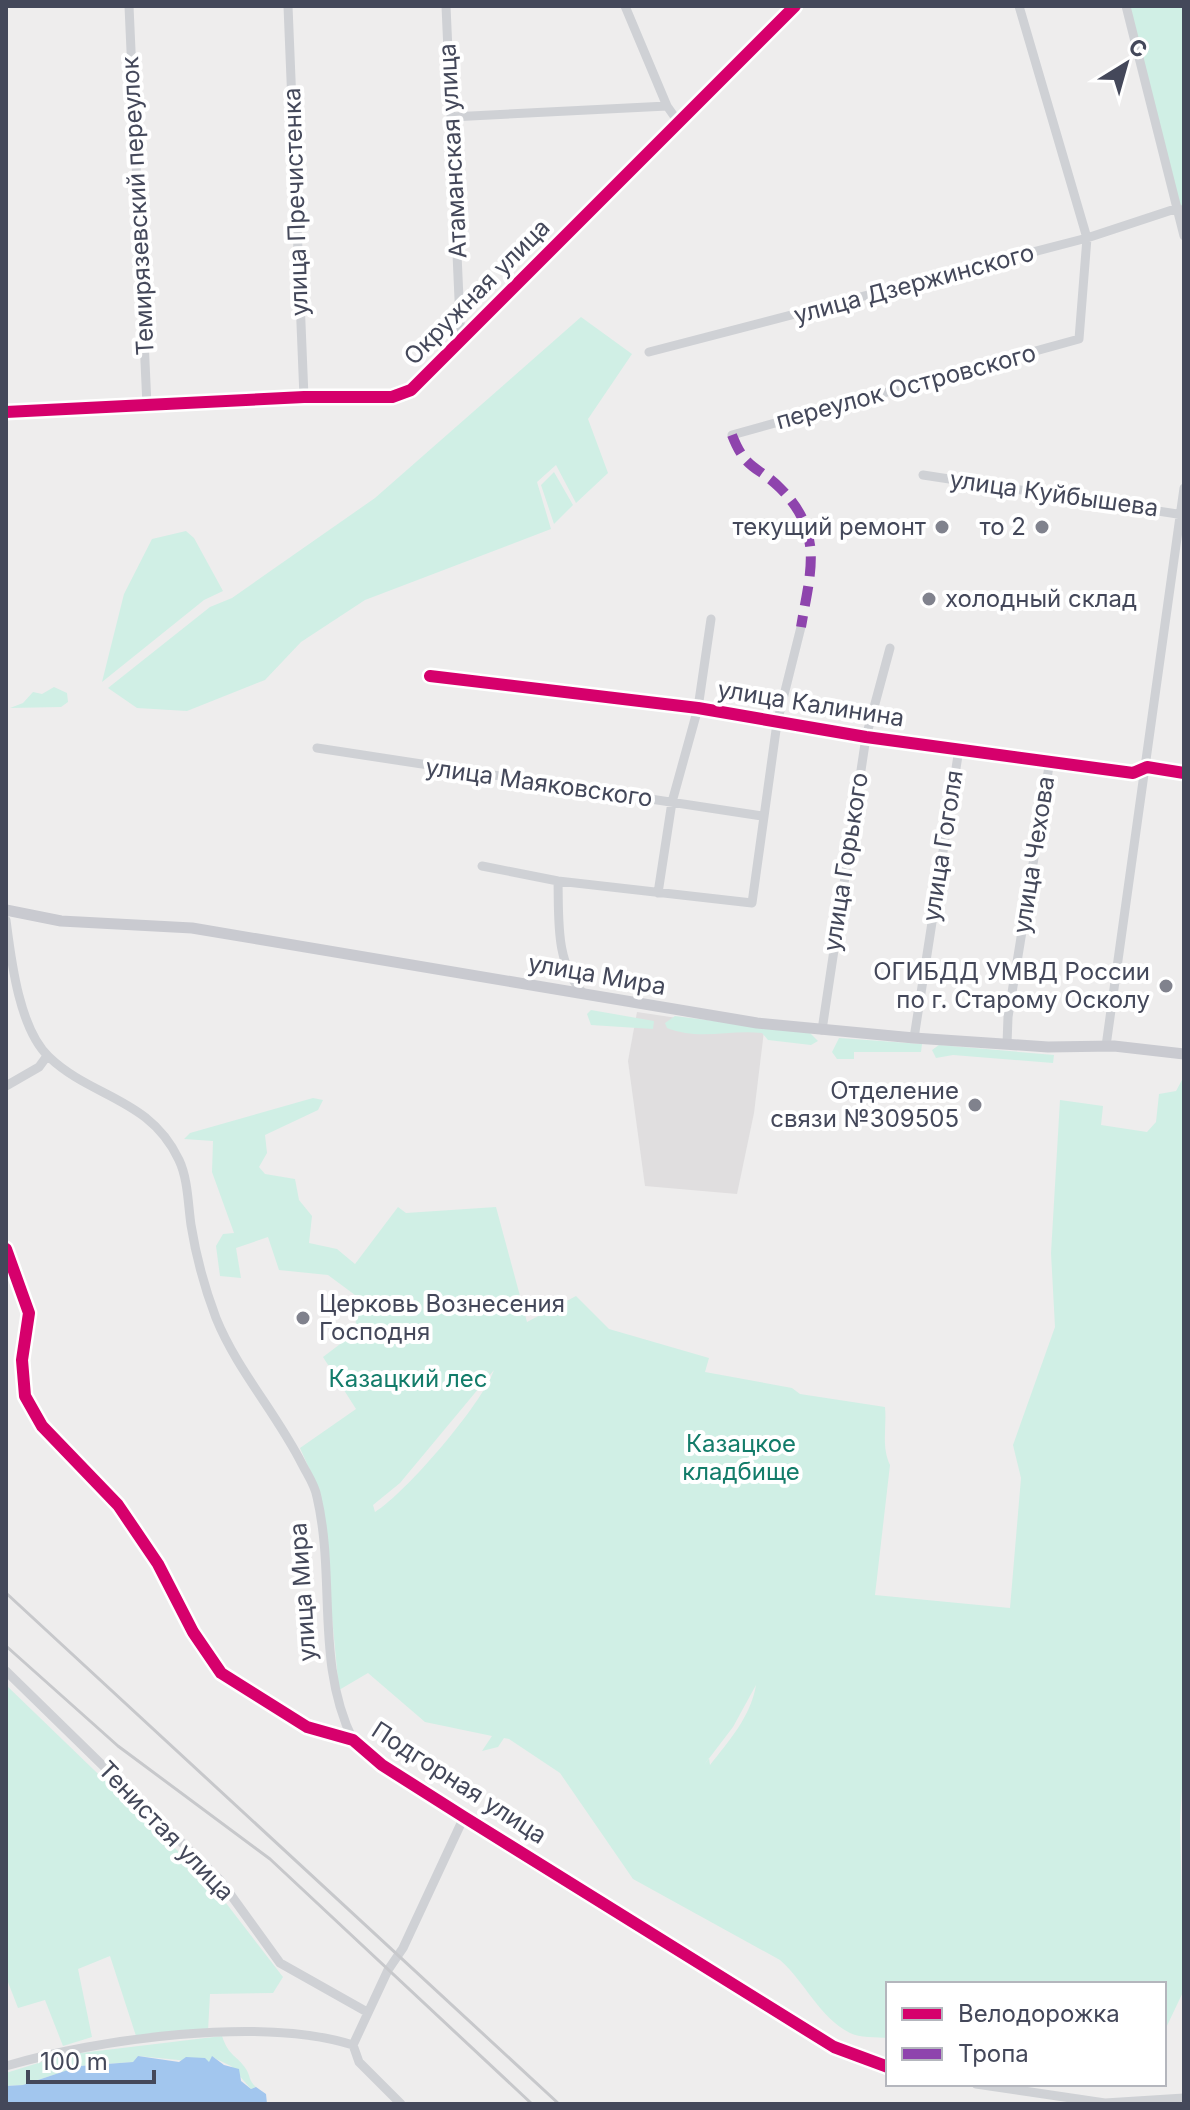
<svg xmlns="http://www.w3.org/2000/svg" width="1190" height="2110" font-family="Inter,sans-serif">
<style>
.education{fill:#e0dedf}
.green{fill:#d0efe5;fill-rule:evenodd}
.water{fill:#a2c6ee}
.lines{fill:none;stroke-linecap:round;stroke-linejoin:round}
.minor{stroke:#cfd1d5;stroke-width:9}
.major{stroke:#c9cad0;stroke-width:11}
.rail{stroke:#c7c8cb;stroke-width:3}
.quiet{stroke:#8e44ad;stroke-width:10;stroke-dasharray:20 10;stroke-linecap:butt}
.cycleway-casing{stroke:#fff;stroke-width:17}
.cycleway{stroke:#d6006c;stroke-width:12}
.poi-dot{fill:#80828d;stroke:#fff;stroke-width:3}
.labels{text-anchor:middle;stroke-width:8;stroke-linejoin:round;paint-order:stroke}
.street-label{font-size:24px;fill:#44485a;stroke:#fff}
.poi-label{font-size:24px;fill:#44485a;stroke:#fff;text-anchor:end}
.park-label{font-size:24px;fill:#137c6a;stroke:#fff}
</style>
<rect width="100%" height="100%" fill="#eeeded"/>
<path class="education" d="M637 1012 764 1031 754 1113 737 1194 645 1186 628 1061Z"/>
<path class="green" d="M1129 6H1184V220Z
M581 317 632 354 588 419 608 473 576 503 556 465 537 482 551 529 365 600 301 642 265 680 187 711 137 708 108 688 210 607 232 598 375 498Z
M554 472 573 505 554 524 541 485Z
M186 531 194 538 223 591 204 600 102 682 124 594 152 539Z
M54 687 67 693 68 702 61 707 10 708 23 703 33 692 42 694Z
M591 1010 654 1021 653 1029 591 1025 587 1014Z
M675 1016 810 1033 818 1041 811 1045 768 1040 762 1033C730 1029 700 1041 667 1028L665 1023Z
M839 1038 922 1044 921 1052H854V1059H837L832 1052Z
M939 1045 1054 1055 1053 1063 953 1055 936 1058 932 1050Z
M1182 1080 1184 1754 1180 1822 1184 1990 1164 2032V1984H888V2038C877 2037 859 2038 850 2033 819 2017 805 1982 780 1960L633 1879 560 1773 509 1739 504 1738 498 1747 482 1751 492 1736 425 1722 368 1673 339 1690 320 1493 300 1448 356 1409 323 1357 356 1332 355 1295 328 1275 279 1270 268 1237 236 1248 241 1278 220 1276 216 1246 223 1234 234 1233 212 1172 213 1141 184 1139 190 1133 313 1098 323 1100 318 1110 265 1135 267 1153 259 1167 265 1174 295 1179 299 1200 312 1216 309 1243 337 1249 355 1264 398 1207 406 1213 496 1207 527 1322 576 1296 609 1329 709 1358 705 1372 792 1388 800 1394 885 1407C887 1427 881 1446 890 1465L875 1595 1010 1608 1021 1478 1013 1445 1055 1327 1051 1253 1060 1100 1103 1106 1101 1125 1147 1132 1156 1122 1159 1094 1176 1091ZM494 1370C482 1404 406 1493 375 1512L373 1505 400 1483ZM756 1685C751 1716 729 1741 710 1765L709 1758 704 1765 733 1727Z
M6 1685 209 1881 283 1977 273 1993 210 1994 208 2031 136 2036 110 1956 78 1969 92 2037 63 2046 45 2000 18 2008 6 1977Z
M222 2036C229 2057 237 2055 246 2069 251 2077 248 2080 256 2087L251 2089 231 2066 212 2057 209 2063 138 2056 133 2062 80 2066 23 2085 6 2086V2073L64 2055Z"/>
<path class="water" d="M138 2056 179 2062 186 2057 205 2058 209 2062 212 2056 224 2065 239 2069 241 2081 251 2089 256 2087 266 2094 267 2104H6V2086L23 2085 80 2066 133 2062Z"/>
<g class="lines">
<path class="minor" d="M129 6 147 406
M288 6 304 397
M446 6 461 344
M625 6 667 106 679 123
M1126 6 1184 236
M451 117 667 106
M649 352 1087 238 1178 208
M6 412 304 397H392L411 390 795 6
M732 435 1079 339 1087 238 1019 6
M923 475 1184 515
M430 676 698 708 866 737 1133 773 1147 767 1184 773
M317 748 762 816
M482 866 558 881 752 903 777 723 801 627
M558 881C559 919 555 965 584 994
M658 893 672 802 698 708 711 619
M6 920C11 959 19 1029 49 1057 92 1098 150 1098 179 1160 188 1179 188 1204 191 1225 196 1256 205 1289 216 1318 237 1370 277 1414 302 1464 307 1474 315 1485 317 1497 336 1578 315 1663 353 1740
M822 1030 866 737 890 648
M914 1038 959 749
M1007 1044 1008 1017 1050 760
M1106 1046 1184 488
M6 1086 39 1067 47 1056
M6 1249 29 1313 22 1360 25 1396 42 1426 118 1505 158 1564 193 1632 221 1673 307 1727 353 1740 382 1765 464 1817 834 2047 888 2067
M6 1671 220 1880 280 1963 367 2012
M6 2066C98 2039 261 2016 353 2045
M976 2084 1105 2103 1184 2098
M401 2104 359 2062 353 2045 388 1970 403 1948 464 1817"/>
<path class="major" d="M6 910 61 921 192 928 757 1023 914 1038 1048 1047 1114 1046 1184 1054"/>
<path class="rail" d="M6 1593 559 2104
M6 1646 118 1746 270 1859 532 2104"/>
<path class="quiet" d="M732 435C746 471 757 465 780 488 825 533 810 573 801 627"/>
<defs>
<path id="cycleway" d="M6 412 304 397H392L411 390 795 6
M430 676 698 708 866 737 1133 773 1147 767 1184 773
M6 1249 29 1313 22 1360 25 1396 42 1426 118 1505 158 1564 193 1632 221 1673 307 1727 353 1740 382 1765 464 1817 834 2047 888 2067"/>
</defs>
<use href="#cycleway" class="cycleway-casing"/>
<use href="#cycleway" class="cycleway"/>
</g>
<g class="poi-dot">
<circle cx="942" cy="527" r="8"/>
<circle cx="1042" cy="527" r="8"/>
<circle cx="929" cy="599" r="8"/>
<circle cx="1166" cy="986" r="8"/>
<circle cx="975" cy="1105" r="8"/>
<circle cx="303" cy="1318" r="8"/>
</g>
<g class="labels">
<g class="street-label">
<text transform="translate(453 151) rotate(-93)" y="8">Атаманская улица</text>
<text transform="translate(296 202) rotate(-92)" y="8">улица Пречистенка</text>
<text transform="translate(138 206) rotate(-93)" y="8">Темирязевский переулок</text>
<text transform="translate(914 284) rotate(-15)" y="8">улица Дзержинского</text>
<text transform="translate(477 292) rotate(-45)" y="8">Окружная улица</text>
<text transform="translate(906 387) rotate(-15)" y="8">переулок Островского</text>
<text transform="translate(1054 494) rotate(8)" y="8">улица Куйбышева</text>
<text transform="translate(811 704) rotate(9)" y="8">улица Калинина</text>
<text transform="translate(539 783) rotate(8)" y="8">улица Маяковского</text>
<text transform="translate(943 846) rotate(-81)" y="8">улица Гоголя</text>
<text transform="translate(1034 855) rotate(-81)" y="8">улица Чехова</text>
<text transform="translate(846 862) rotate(-81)" y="8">улица Горького</text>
<text transform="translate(597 975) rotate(10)" y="8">улица Мира</text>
<text transform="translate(303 1592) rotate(-94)" y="8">улица Мира</text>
<text transform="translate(459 1783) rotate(33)" y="8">Подгорная улица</text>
<text transform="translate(166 1831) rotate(46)" y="8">Тенистая улица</text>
</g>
<g class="poi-label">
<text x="926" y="535">текущий ремонт</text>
<text x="1026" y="535">то 2</text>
<text x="945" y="607" text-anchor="start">холодный склад</text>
<text x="1150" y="980">ОГИБДД УМВД России<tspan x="1150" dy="28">по г. Старому Осколу</tspan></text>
<text x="959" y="1099">Отделение<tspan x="959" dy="28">связи №309505</tspan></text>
<text x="319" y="1312" text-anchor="start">Церковь Вознесения<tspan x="319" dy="28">Господня</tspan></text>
</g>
<g class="park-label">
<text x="408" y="1387">Казацкий лес</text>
<text x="741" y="1452">Казацкое<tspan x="741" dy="28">кладбище</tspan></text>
</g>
</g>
<rect width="1190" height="2110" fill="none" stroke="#44485a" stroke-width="16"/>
<rect x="886" y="1982" width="280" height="104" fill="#ffffff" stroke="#b4b6bd" stroke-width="2"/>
<rect x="902" y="2008" width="40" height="12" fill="#d6006c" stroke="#b4b6bd" stroke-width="2"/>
<text x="958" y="2022" font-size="24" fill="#44485a">Велодорожка</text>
<rect x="902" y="2048" width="40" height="12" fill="#8e44ad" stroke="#b4b6bd" stroke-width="2"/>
<text x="958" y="2062" font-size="24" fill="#44485a">Тропа</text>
<g transform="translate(1126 64) rotate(37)" stroke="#ffffff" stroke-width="6" paint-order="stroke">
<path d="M0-6L14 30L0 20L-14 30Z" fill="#44485a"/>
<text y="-12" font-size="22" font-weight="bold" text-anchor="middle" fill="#44485a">С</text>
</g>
<path d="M28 2070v12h126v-12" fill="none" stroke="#44485a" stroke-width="4"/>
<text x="40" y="2070" font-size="24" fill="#44485a" stroke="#ffffff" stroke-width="6" paint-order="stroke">100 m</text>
</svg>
